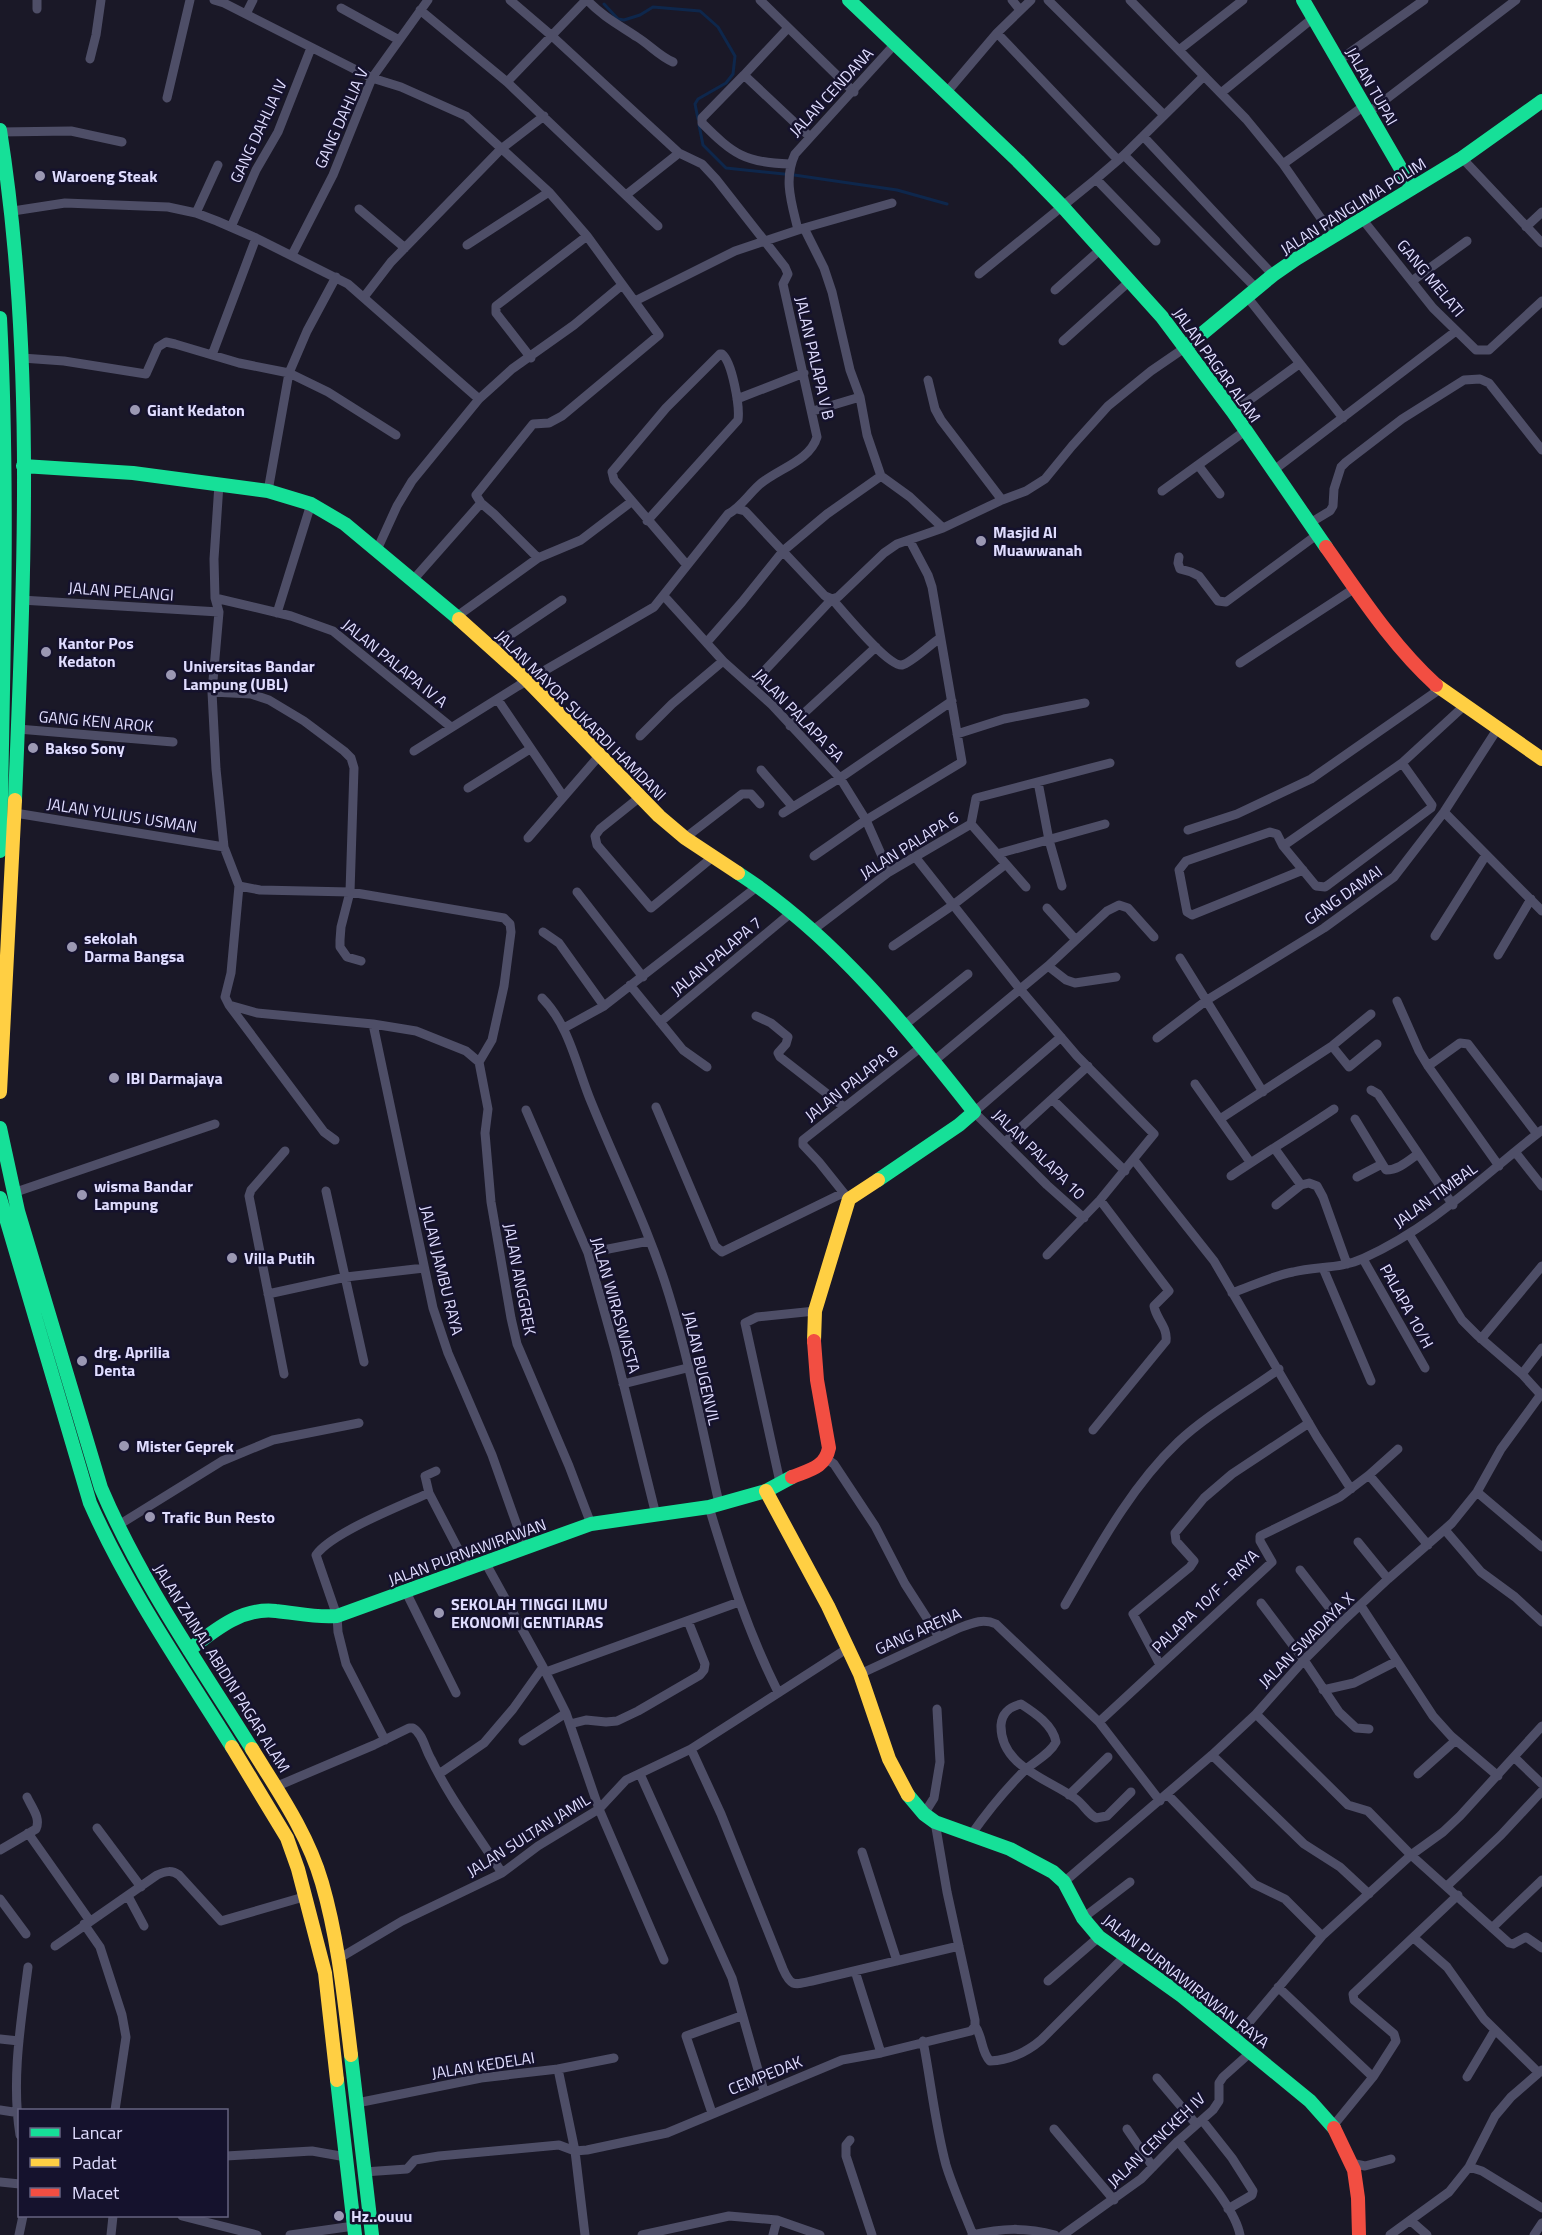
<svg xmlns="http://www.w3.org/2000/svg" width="1542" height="2235" font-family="'Titillium Web',sans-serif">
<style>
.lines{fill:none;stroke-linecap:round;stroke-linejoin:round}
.stream{stroke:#0e274c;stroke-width:3}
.street{stroke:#4e4e67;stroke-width:9}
.fast{stroke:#16e098;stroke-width:14}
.slow{stroke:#ffcf43;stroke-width:14}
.jam{stroke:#f24e42;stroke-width:14}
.poi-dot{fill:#9b98b3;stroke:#15122d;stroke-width:2}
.labels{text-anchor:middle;stroke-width:5;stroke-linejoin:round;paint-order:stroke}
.street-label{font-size:16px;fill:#e0ddff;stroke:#15122d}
.poi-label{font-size:16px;font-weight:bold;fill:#e0ddff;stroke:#15122d;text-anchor:start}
</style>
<rect width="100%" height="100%" fill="#1a1827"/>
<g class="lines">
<path class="stream" d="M604 4 618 19 624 20 640 15 653 7 700 11 718 27 735 56 733 74 726 83 698 99 695 104 698 119
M699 125 703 145 726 168 794 175 897 190 947 204"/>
<path class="street" d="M214 0 224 3 372 78 401 87 466 116 549 192 587 236 659 335 562 416 549 423 533 424 476 495 481 503 494 514 538 558
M587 0C602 16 619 25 637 37 650 45 659 56 673 62
M760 0 854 92
M1012 0 1020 10
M1048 0 1163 114
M1130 0 1246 119 1283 164 1334 237
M341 8 399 40
M37 9V0
M420 10 507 82 658 226
M246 14 253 0
M788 28 744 75 810 137
M997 33 1118 160
M1179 50 1243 0
M90 59 96 35 101 0
M1338 61 1424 0
M744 75 702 118V123C733 154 745 163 790 164
M507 82 586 0
M946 93 997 33 1031 0
M1221 93 1313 18
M167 98 190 0
M1368 113 1516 0
M0 132 71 131 122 142
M1143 136 1273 275
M1124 155 1257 289
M1462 158 1542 243
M1283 164 1364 106
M1096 179 1156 241
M626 195 679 153
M359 209 405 248
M13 211 65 203 168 207 196 213 217 221 256 238 348 284 479 399
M196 213 218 165
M1363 220 1433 308 1476 350H1489L1542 301
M231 227 256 170 278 132 311 48
M1526 227 1542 212
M804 228 824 268 832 292 850 370 860 397 867 435 881 476 910 497 943 528
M798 230C792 204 783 180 795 154L894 45
M467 245 549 192
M292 255 333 175 372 78 428 0
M979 274 1096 179 1124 155 1203 77
M1412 281 1467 241
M1055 290 1101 249
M364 297 391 262 501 149 544 116
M1248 298 1343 418
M635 301 735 251 804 228 892 203
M1063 341 1131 280
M212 355 256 238
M22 358 64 361 146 374 158 347 166 342 175 344 239 363 289 373 328 392 396 435
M531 358 496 313V306L587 236
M928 380 935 409 941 420 1002 500
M737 399 804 373
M813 411 860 397
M1233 412 1299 364
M1198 465 1220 494
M1274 470 1456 331
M219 484 214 559 215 598 219 612 212 692 216 769 224 847 239 886 231 973 225 997 229 1005 257 1013 373 1024 416 1031 466 1051 479 1062 488 1109 485 1133 491 1202 511 1318 517 1344 569 1466 591 1524
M268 491 289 373 307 331 336 277
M1162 491 1245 431
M737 509 745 511 825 596 832 599 838 597 884 553 897 544 943 528 1002 500 1026 491 1045 479 1072 446 1108 406 1151 371 1186 347
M647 521 738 420C740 406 732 362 722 354H720L666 408 612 472 614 480 686 564
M1310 523 1330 511 1333 506 1334 489 1341 467 1346 462 1402 419 1464 380 1480 379 1489 383 1542 450
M376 552 397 506 412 481 479 399 512 369 574 325 622 285
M1179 557 1178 563 1180 569 1191 572 1199 576 1218 601 1226 602 1318 534
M413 580 481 503
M664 596 723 661 772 705 840 778 866 820 889 872
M215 598 291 616 333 631 451 727
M21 600 219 612
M277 613 311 504
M456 617 538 558 581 540 631 502
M707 642 742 602 783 551 827 514 881 476
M492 647 562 600
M1240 663 1355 588
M751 685 832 599C843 611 888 667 902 665 911 663 931 644 940 638
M212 692 251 694 269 700 304 721 344 751 351 758 354 768 350 892 341 927 340 940V947L347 957 361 961
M498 700 563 796
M790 726 876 647
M18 729 173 742
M957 734 1004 719 1085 703
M640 736 672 704 723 661
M414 751 518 686 654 607 728 514C741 507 748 495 759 485 777 469 810 461 817 437L783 284 788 274 785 267 716 179 702 164 679 153 552 36 510 0
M1402 763 1432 805 1431 808 1328 885 1325 887 1316 886 1283 846 1402 763 1464 706
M761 770 792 806
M1038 782 1049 840 1062 886
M468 788 530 749
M640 797 600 829 595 836 597 845 651 908 714 856
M1444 812 1542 911
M15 813 224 847
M783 813 840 778 952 701
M971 824 1026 887
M1188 830 1237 814 1311 779 1440 689
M528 838 599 756
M685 838 742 794H751L760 804
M1283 846 1277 834 1270 832 1186 861 1179 870 1187 912 1192 915 1303 870
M997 854 1105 824
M814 856 866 820 962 762 932 587 928 575 910 541
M916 858 1019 988 1077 1056 1154 1134 1100 1200 1047 1255
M239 886 260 890 350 892 504 918 510 924 511 932 504 986 492 1040 479 1062
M577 892 643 977
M1047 908 1076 940
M813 930 889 872 971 824 976 798 1110 763
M543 932 559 943 604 1006
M1435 936 1486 855
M893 946 953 905 1006 864
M1498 955 1531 899
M1180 958 1263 1092
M1048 966 1066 980 1075 983 1116 977
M630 985 683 1050 707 1067
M542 998C570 1026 577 1069 592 1104 618 1168 649 1229 669 1295 690 1363 703 1434 719 1503
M1397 1001 1419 1051 1428 1066 1499 1166
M229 1005 324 1132 335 1140
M756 1016 771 1023 788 1037 786 1044 778 1053 780 1057 844 1107
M660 1022 792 912
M373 1024 433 1308 448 1353 492 1455 525 1548
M902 1027 968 974
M564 1028 604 1006 758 886
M1061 1037 974 1112 1047 1185 1084 1218
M1157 1038 1207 1000 1324 928 1394 877 1444 812 1498 728
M1332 1046 1349 1067 1377 1044
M934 1061 1048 966 1107 911 1119 905 1128 908 1154 937
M1428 1066 1460 1043 1468 1044 1537 1134
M1195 1084 1250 1162
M1371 1090 1378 1094 1453 1205
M1053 1100 1125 1171
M656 1107 715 1246 722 1252 843 1193
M526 1110 588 1253 615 1350 656 1515
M1220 1119 1332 1046 1371 1014
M1355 1119 1386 1170C1399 1170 1409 1160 1418 1154
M1005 1142 1088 1066
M1275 1149 1301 1185
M1516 1153 1542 1186
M1134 1160 1214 1261 1317 1437 1351 1489
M1231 1176C1265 1153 1300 1132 1334 1109
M1357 1177 1382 1164
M326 1191 364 1362
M13 1193 215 1124
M847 1197 819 1162 803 1145V1140L920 1048
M1276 1205 1301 1185 1309 1183 1317 1186 1323 1197 1347 1264
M1409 1234 1462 1320 1477 1335 1522 1374 1542 1396
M588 1253 649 1241
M1363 1259 1425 1368
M1323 1268 1371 1381
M1232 1293C1252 1286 1272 1276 1293 1272 1317 1266 1341 1269 1364 1258 1436 1225 1481 1177 1542 1130
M268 1294 346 1277 424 1268
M1481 1339 1542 1266
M284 1374 249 1196 251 1190 285 1151
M1522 1374 1542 1348
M623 1384 687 1368
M1093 1430 1166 1341C1168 1327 1156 1319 1154 1306L1169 1291 1100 1200
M827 1459 834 1464 875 1526 905 1584 939 1637
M436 1471 425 1476 429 1493 468 1568
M1369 1475 1428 1545
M780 1482 745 1323 757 1317 815 1311
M1477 1492 1542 1547
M709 1507C728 1570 748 1632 778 1692
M117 1526 222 1461 273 1440 359 1423
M1445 1530 1481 1572 1515 1597 1542 1622
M1358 1542 1388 1579
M485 1562 543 1667 566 1713 599 1809 664 1960
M1300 1570 1341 1623
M406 1592 456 1693
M1261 1603 1304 1660 1339 1712 1356 1728 1369 1729
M1065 1605C1098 1548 1130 1488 1178 1442 1208 1414 1246 1393 1279 1369
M1361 1606 1433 1716 1451 1736 1498 1776
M1160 1665 1133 1614 1190 1567 1194 1561 1176 1541 1175 1533 1204 1498 1232 1474 1309 1423
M546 1672 739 1602
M860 1674 959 1628C972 1623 983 1618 996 1624L1099 1722 1160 1801
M1323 1690 1354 1683 1397 1661
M1256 1714 1348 1805 1368 1811 1411 1855 1509 1943 1513 1944 1526 1937 1542 1948
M1099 1722 1272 1562 1260 1541V1536L1340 1497 1369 1475 1398 1449
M570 1724 586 1720 606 1722 617 1721 638 1711 700 1675 704 1670 705 1664 688 1621
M385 1740 346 1664 338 1632 337 1616 316 1555C331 1533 402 1505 429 1493
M523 1741 566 1713
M691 1749 721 1814 783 1969C791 1987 794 1985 812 1981L959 1946
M1212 1755 1304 1844 1340 1867 1369 1894
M1515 1758 1542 1784
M439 1774 484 1743 513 1709 543 1667
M640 1774 732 1978 764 2091
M1418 1774 1456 1740
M275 1787 374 1745 409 1728H413C423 1734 425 1749 431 1759 450 1799 478 1835 502 1873
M1167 1794 1254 1884 1285 1899 1322 1936
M1069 1795 1108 1757
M924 1814 934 1798 940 1762 937 1709
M97 1828 141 1887
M28 1833 90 1921
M971 1835C987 1812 1005 1790 1025 1770 1035 1761 1050 1754 1056 1742 1053 1725 1035 1713 1021 1704 1009 1707 1002 1713 1001 1725 1000 1767 1049 1779 1076 1799 1084 1805 1088 1814 1096 1818L1107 1816 1131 1792
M0 1850 36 1829C41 1818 32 1808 27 1797
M862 1852 897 1961
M1064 1882 1212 1755 1256 1714 1304 1660 1341 1623 1388 1579 1452 1523 1477 1492 1501 1449 1542 1393
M1447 1886 1501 1835 1542 1791
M128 1896 144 1926
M0 1899 26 1934
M1083 1918 1130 1882
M84 1924 100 1947 122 2015 126 2037 115 2110
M1492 1928 1542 1880
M1414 1938 1447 1967 1484 2019 1539 2073
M55 1946 157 1875C166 1871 172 1870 179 1875L221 1921 307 1896
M338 1959 402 1921 502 1873 538 1846 599 1809 626 1780 691 1749 848 1648
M855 1971 881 2053
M1048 1981 1099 1937
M1278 1987 1373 2077
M975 2026C983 2037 981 2052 990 2061 1009 2060 1027 2052 1041 2040L1125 1956
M0 2039 19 2041
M1235 2039 1322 1936 1411 1855 1443 1832 1460 1816 1542 1726
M923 2041C931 2082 935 2124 946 2165 953 2188 964 2212 973 2235
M558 2069 575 2151 585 2235
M1467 2077 1495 2030
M1157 2078 1196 2124
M357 2103 481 2078 558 2069 614 2058
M0 2110 20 2113
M712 2113 686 2036 741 2016
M1202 2120 1232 2158 1253 2191 1252 2195 1228 2209
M1333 2126 1373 2077 1396 2041 1394 2034 1354 2000 1353 1994 1458 1895
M1054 2129 1114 2200
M1127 2129 1153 2167
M20 2135C11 2080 21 2022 28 1967
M850 2140 846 2145V2156L872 2235
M1178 2141C1195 2164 1235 2207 1240 2235
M226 2156 312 2151 346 2157
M1351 2163 1365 2166 1391 2159
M1469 2167 1482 2171 1542 2208
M364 2172 407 2169 415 2160 439 2156 559 2145 575 2151 587 2150 667 2133 842 2060 881 2053 971 2031 975 2026V2020L947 1892 935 1822
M0 2182 20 2184
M182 2216 257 2235
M1411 2221 1427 2235
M19 2235 23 2216
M111 2235 113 2216
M290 2235 354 2226
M642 2235 729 2216 777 2220 820 2235
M773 2235 777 2220
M972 2235C1002 2228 1025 2227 1055 2235
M1063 2235 1141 2179 1178 2141 1213 2110 1219 2101V2083L1223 2077 1251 2052
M1390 2235 1449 2192 1469 2167 1495 2116 1511 2097 1542 2070
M1534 2235 1542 2223"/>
<path class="fast" d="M849 0 1018 161 1062 206 1162 317 1233 412 1326 547
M1303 0 1412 188
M0 130C35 351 24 577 15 800
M0 318C9 496 3 673 0 851
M1186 347 1273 275 1296 259 1462 158 1542 101
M23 466 133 473 268 491 311 504 345 524 459 619
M738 873C832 934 905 1024 974 1112L959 1125 878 1180
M0 1128 18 1211 101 1488C140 1580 199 1664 252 1749
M0 1198 90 1503C128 1589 182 1667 232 1747
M189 1650C215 1630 242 1607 276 1611 297 1613 316 1618 337 1616L591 1524 709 1507 766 1491 792 1477
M908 1795 924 1814 935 1822 1010 1849 1053 1872 1064 1882 1083 1918 1099 1937 1182 1996 1310 2101 1334 2128
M351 2055 372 2235
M337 2080 355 2235"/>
<path class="slow" d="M459 619 527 680 659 816 685 838 738 873
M1436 685 1542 759
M0 1092 15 800
M814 1341 815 1311 849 1199 878 1180
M766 1491 828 1606 860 1674 889 1759 908 1795
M232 1747 287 1838 298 1869 325 1973 337 2080
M252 1749C278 1791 308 1834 322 1883 338 1938 344 1997 351 2055"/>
<path class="jam" d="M1326 547C1360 595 1392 645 1436 685
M792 1477C809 1470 825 1468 829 1448L817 1380 814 1341
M1334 2128 1354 2170 1358 2198 1359 2235"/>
</g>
<g class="poi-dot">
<circle cx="40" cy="176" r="6"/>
<circle cx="135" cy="410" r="6"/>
<circle cx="981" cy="541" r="6"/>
<circle cx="46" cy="652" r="6"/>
<circle cx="171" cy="675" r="6"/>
<circle cx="33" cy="748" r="6"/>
<circle cx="72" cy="947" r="6"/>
<circle cx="114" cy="1078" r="6"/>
<circle cx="82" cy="1195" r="6"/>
<circle cx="232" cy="1258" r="6"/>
<circle cx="82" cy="1361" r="6"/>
<circle cx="124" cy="1446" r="6"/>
<circle cx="150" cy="1517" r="6"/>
<circle cx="439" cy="1613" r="6"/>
<circle cx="339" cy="2216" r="6"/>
</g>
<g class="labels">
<g class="street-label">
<text transform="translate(1372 86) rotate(60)" y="6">JALAN TUPAI</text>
<text transform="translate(831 92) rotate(-47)" y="6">JALAN CENDANA</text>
<text transform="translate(341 118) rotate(-66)" y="6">GANG DAHLIA V</text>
<text transform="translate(258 131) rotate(-65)" y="6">GANG DAHLIA IV</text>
<text transform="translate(1353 206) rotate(-32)" y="6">JALAN PANGLIMA POLIM</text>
<text transform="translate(1431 278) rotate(50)" y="6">GANG MELATI</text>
<text transform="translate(815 358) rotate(77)" y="6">JALAN PALAPA V B</text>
<text transform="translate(1217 365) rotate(54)" y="6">JALAN PAGAR ALAM</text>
<text transform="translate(121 591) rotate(4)" y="6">JALAN PELANGI</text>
<text transform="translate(395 663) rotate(39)" y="6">JALAN PALAPA IV A</text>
<text transform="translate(581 715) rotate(45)" y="6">JALAN MAYOR SUKARDI HAMDANI</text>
<text transform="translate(799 715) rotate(46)" y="6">JALAN PALAPA 5A</text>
<text transform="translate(96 721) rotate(5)" y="6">GANG KEN AROK</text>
<text transform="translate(122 815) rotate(9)" y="6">JALAN YULIUS USMAN</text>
<text transform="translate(909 845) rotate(-32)" y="6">JALAN PALAPA 6</text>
<text transform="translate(1343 895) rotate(-35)" y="6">GANG DAMAI</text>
<text transform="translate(716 956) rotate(-40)" y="6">JALAN PALAPA 7</text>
<text transform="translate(851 1083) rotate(-38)" y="6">JALAN PALAPA 8</text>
<text transform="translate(1039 1154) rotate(44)" y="6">JALAN PALAPA 10</text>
<text transform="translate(1435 1195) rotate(-36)" y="6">JALAN TIMBAL</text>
<text transform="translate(442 1270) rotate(76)" y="6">JALAN JAMBU RAYA</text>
<text transform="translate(520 1279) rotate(79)" y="6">JALAN ANGGREK</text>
<text transform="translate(616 1305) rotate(74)" y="6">JALAN WIRASWASTA</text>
<text transform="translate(1407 1306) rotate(61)" y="6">PALAPA 10/H</text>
<text transform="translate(702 1368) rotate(77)" y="6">JALAN BUGENVIL</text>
<text transform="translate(467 1552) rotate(-20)" y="6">JALAN PURNAWIRAWAN</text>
<text transform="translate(1205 1601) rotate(-44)" y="6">PALAPA 10/F - RAYA</text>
<text transform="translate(918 1631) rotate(-24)" y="6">GANG ARENA</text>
<text transform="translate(1306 1640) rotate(-45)" y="6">JALAN SWADAYA X</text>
<text transform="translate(222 1668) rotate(58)" y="6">JALAN ZAINAL ABIDIN PAGAR ALAM</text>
<text transform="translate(528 1835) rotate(-32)" y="6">JALAN SULTAN JAMIL</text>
<text transform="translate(1186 1981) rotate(38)" y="6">JALAN PURNAWIRAWAN RAYA</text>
<text transform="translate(483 2065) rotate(-9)" y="6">JALAN KEDELAI</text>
<text transform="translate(765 2075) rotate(-22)" y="6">CEMPEDAK</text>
<text transform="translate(1156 2140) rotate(-44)" y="6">JALAN CENCKEH IV</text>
</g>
<g class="poi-label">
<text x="52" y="182">Waroeng Steak</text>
<text x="147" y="416">Giant Kedaton</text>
<text x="993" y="538">Masjid Al<tspan x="993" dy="18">Muawwanah</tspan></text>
<text x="58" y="649">Kantor Pos<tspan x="58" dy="18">Kedaton</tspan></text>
<text x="183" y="672">Universitas Bandar<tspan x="183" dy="18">Lampung (UBL)</tspan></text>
<text x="45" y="754">Bakso Sony</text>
<text x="84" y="944">sekolah<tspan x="84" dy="18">Darma Bangsa</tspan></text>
<text x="126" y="1084">IBI Darmajaya</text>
<text x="94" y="1192">wisma Bandar<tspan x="94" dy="18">Lampung</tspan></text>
<text x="244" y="1264">Villa Putih</text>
<text x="94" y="1358">drg. Aprilia<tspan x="94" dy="18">Denta</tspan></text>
<text x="136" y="1452">Mister Geprek</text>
<text x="162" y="1523">Trafic Bun Resto</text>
<text x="451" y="1610">SEKOLAH TINGGI ILMU<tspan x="451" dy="18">EKONOMI GENTIARAS</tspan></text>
<text x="351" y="2222">Hz..ouuu</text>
</g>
</g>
<rect x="18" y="2109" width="210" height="108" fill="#15122d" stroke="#666381" stroke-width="1.5"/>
<rect x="30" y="2128" width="30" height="9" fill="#16e098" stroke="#666381" stroke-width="1.5"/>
<text x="72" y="2139" font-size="18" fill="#e0ddff">Lancar</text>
<rect x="30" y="2158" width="30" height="9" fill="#ffcf43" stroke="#666381" stroke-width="1.5"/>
<text x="72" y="2169" font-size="18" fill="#e0ddff">Padat</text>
<rect x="30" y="2188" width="30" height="9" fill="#f24e42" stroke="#666381" stroke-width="1.5"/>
<text x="72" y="2199" font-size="18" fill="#e0ddff">Macet</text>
</svg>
